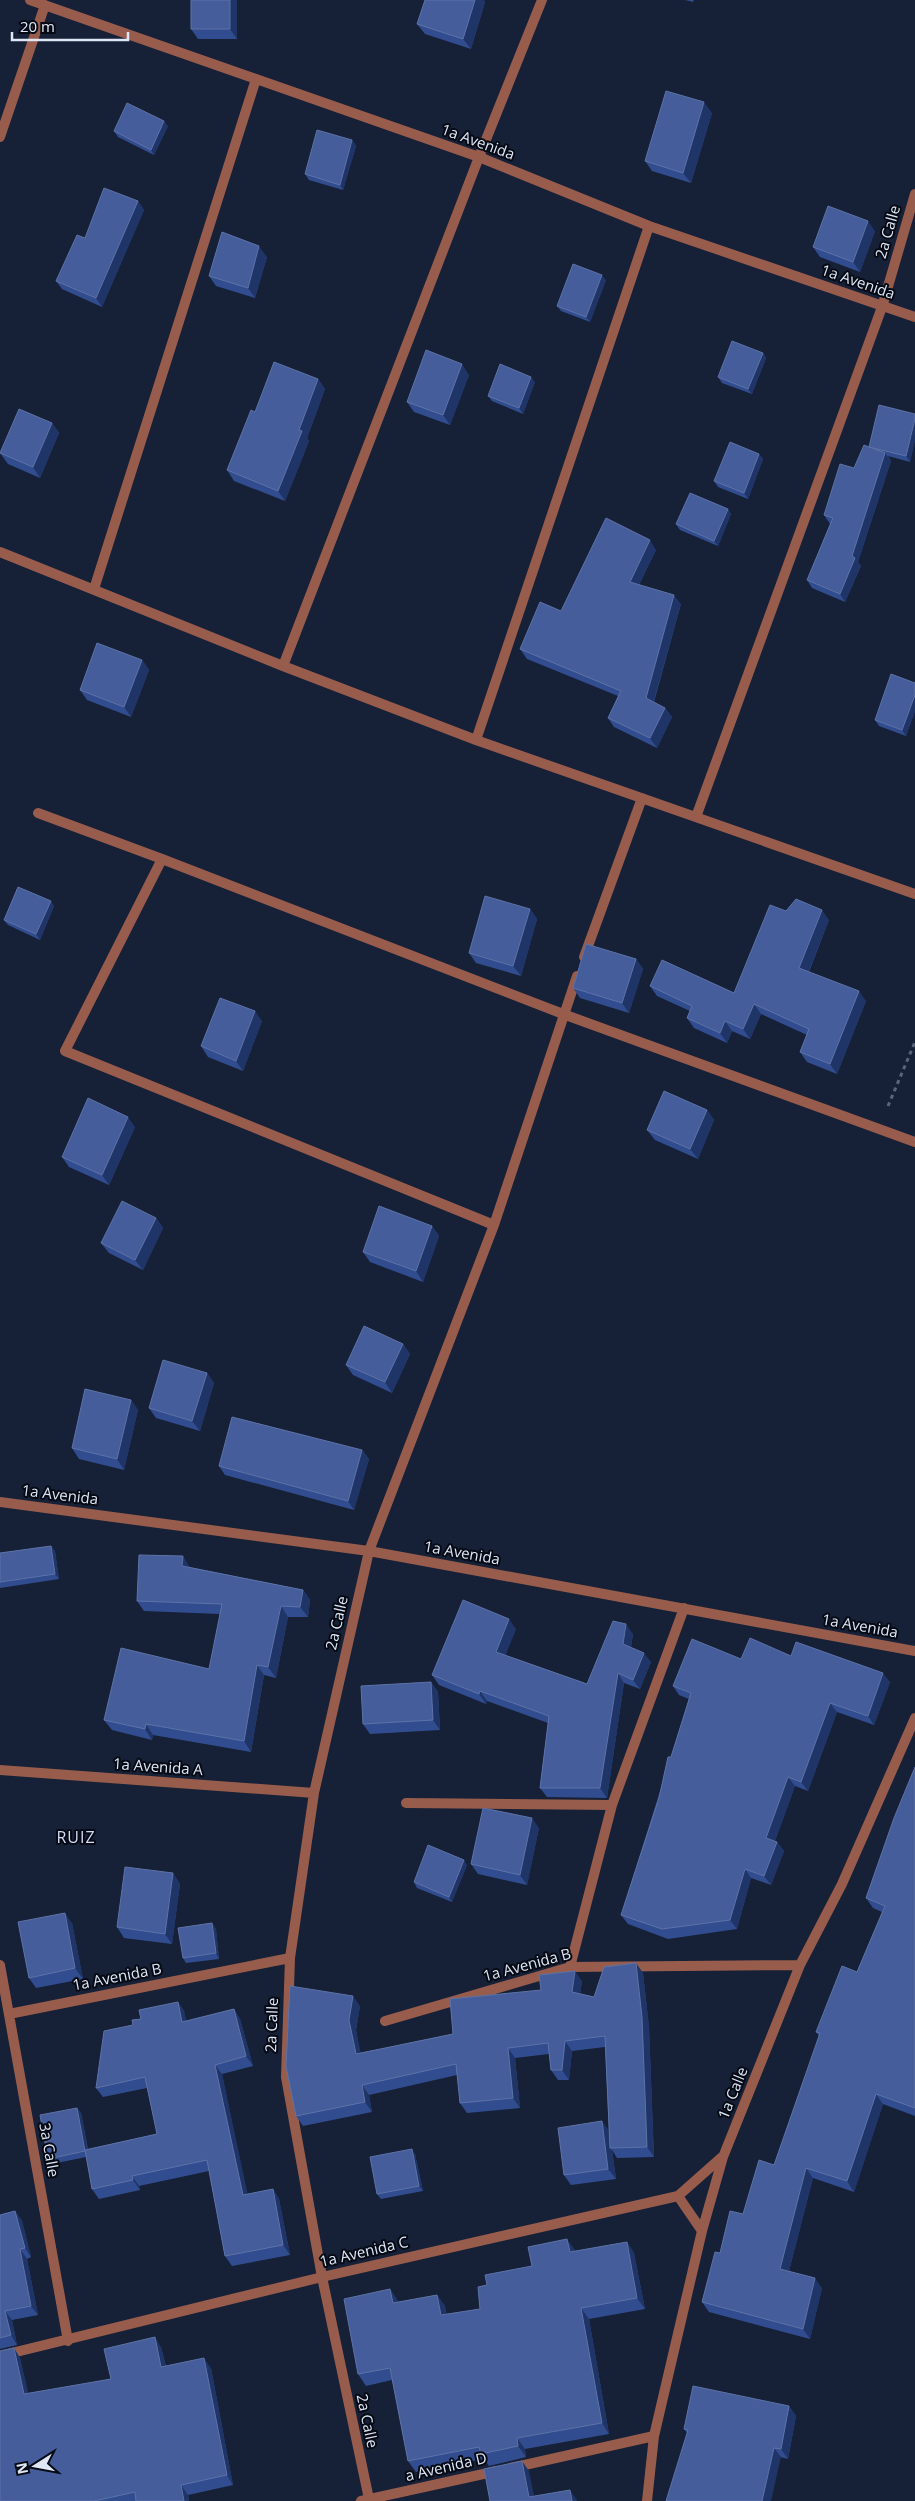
<svg xmlns="http://www.w3.org/2000/svg" width="915" height="2501" font-family="'Open Sans',sans-serif">
<style>
.lines{fill:none;stroke-linecap:round;stroke-linejoin:round}
.path{stroke:#5b6478;stroke-width:3;stroke-dasharray:4 4;stroke-linecap:butt}
.minor{stroke:#975c4c;stroke-width:10}
.wall{fill:#324d8f}
.shaded-wall{fill:#1f3467}
.building{fill:#455d9a;stroke:#5d73a8}
.labels{text-anchor:middle;stroke-width:4;stroke-linejoin:round;paint-order:stroke}
.street-label{font-size:15px;fill:#dfe7f6;stroke:#060a14}
.neighbourhood-label{font-size:16px;letter-spacing:1px;fill:#d4daf7;stroke:#060a14}
</style>
<rect width="100%" height="100%" fill="#162036"/>
<g class="lines">
<path class="path" d="M888 1106 915 1042"/>
<path class="minor" d="M30 0 479 157 649 226 915 317
M0 137 45 5
M0 552 283 666 476 740 915 894
M94 589 256 79
M283 666 479 157 542 0
M476 740 649 226
M38 813 162 859 563 1014 915 1142
M696 817 882 307 915 194
M162 859 65 1051 494 1225
M584 957 642 798
M0 1502 369 1551 915 1651
M0 1770 314 1793
M406 1803 612 1805
M0 1965 68 2341
M570 1967 612 1805 684 1608
M9 2014 290 1958
M385 2021 570 1967 800 1965
M678 2196 702 2231
M0 2356 322 2277 678 2196 722 2157
M511 2468 654 2436
M369 2499 322 2277 286 2077 290 1958 314 1793 369 1551 494 1225 577 976
M361 2501 497 2471
M647 2501 654 2436 702 2231 723 2157 800 1965 842 1884 915 1718"/>
</g>
<path class="wall" d="M237 0V39H198L191 29Z
M685 0H694L693 2Z
M485 2 471 49 425 34 417 24Z
M712 113 691 183 652 171 645 161Z
M168 126 154 155 118 137 114 131Z
M352 140 356 146 343 190 309 180 305 174Z
M138 201 144 210 102 307 62 289 56 281 85 238Z
M875 231 860 272 820 257 813 247Z
M267 257 255 298 216 286 209 276Z
M606 280 590 322 561 311 557 306Z
M763 353 766 358 752 394 722 383 718 377Z
M469 375 450 425 414 412 407 402Z
M318 379 325 389 307 438 309 441 285 501 234 481 227 470 255 412Z
M535 382 523 414 492 401 488 396Z
M915 414V440L910 462 888 456 891 461 858 562 861 566 845 602 812 588 807 580 830 524 824 515 854 468Z
M52 423 59 433 40 478 8 464 0 453Z
M759 454 763 459 748 499 718 487 714 481Z
M728 509 731 514 718 546 680 530 676 524Z
M656 550 639 585 681 604 654 702 665 708 672 717 657 748 614 727 608 718 618 696 527 659 520 649 561 611Z
M142 660 149 670 131 717 87 700 80 690Z
M915 683V711L906 736 879 726 875 720Z
M54 906 40 940 8 925 4 920Z
M530 909 537 919 521 976 476 963 469 953Z
M786 911 829 920 809 972 866 1001 837 1074 807 1062 800 1052 807 1035 761 1014 750 1039 732 1031 727 1043 694 1028 687 1018 690 1011 657 996 650 986 734 993Z
M636 959 643 969 629 1013 580 998 573 988Z
M262 1021 243 1071 208 1057 201 1046Z
M707 1110 714 1120 698 1159 655 1140 647 1130Z
M135 1127 109 1185 69 1167 62 1157Z
M156 1218 163 1228 143 1270 109 1253 101 1243Z
M432 1226 439 1236 423 1282 370 1262 363 1252Z
M403 1344 410 1354 392 1393 353 1375 346 1365Z
M207 1373 214 1383 200 1431 156 1418 149 1408Z
M131 1400 138 1410 124 1470 79 1459 72 1448Z
M362 1450 369 1459 354 1510 225 1475 219 1466Z
M51 1546 55 1551 59 1579 0 1588V1553Z
M190 1567 303 1590 310 1600 308 1617H288L276 1678 264 1675 251 1752 153 1735 152 1740 112 1730 104 1720 209 1669 220 1614 144 1611 137 1601Z
M516 1629 505 1655 587 1684 633 1634 631 1647 651 1662 640 1689 624 1683 607 1798 547 1797 540 1788 548 1723 487 1701 486 1704 439 1685 432 1675Z
M791 1656 890 1682 874 1725 837 1712 808 1791 795 1786 775 1841 777 1842 784 1851 771 1885 751 1878 737 1929 668 1939 628 1924 621 1915 689 1699 679 1695 673 1686 741 1659Z
M431 1682 438 1692 440 1730 370 1734 363 1724Z
M915 1767V2116L883 2104 854 2192 813 2178 789 2271 822 2288 810 2339 709 2312 702 2302 720 2253 743 2214 774 2165 819 2036 816 2032 857 1972 882 1912 873 1908 866 1898Z
M539 1828 527 1885 478 1874 471 1864Z
M467 1865 452 1902 417 1888 414 1882Z
M173 1873 180 1884 172 1944 124 1938 117 1927Z
M72 1923 83 1979 36 1988 29 1978Z
M212 1923 216 1929 219 1959 186 1963 183 1958Z
M643 1973 649 2027 654 2157 617 2158 612 2150 616 2179 571 2185 564 2175 609 2132 605 2047 572 2051 569 2080H558L551 2070 549 2054 515 2058 520 2108 467 2113 460 2103 457 2075 369 2095 372 2112 303 2126 296 2116 360 2006 356 2030 360 2053 453 2034 541 1990 582 1981 580 1994 594 1997Z
M178 2002 184 2011 186 2021 234 2009 240 2019 253 2066 222 2074 247 2194 273 2189 279 2199 290 2255 232 2266 225 2256 209 2171 139 2186 140 2190 99 2199 92 2189 86 2157 52 2164 48 2159 77 2108 81 2113 88 2149 157 2134 147 2088 103 2097 96 2088 133 2025 141 2019Z
M415 2154 423 2191 381 2199 377 2194Z
M15 2211 22 2221 31 2257 27 2259 38 2315 12 2320 17 2345 0 2349V2215Z
M627 2242 634 2253 645 2309 589 2319 609 2434 525 2449 526 2457 489 2466 484 2459 416 2472 408 2461 392 2380 366 2386 358 2374 390 2289 398 2301V2302L437 2295 445 2306 446 2314 480 2309 487 2285 532 2266 575 2250V2251Z
M161 2347 166 2366 211 2368 233 2485 188 2495 189 2501H0L14 2348 20 2358 28 2394 111 2379Z
M789 2406 796 2416 788 2459 687 2433 684 2429Z"/>
<path class="shaded-wall" d="M230 0H237V39L230 29Z
M475 0H484L485 2 471 49 463 39Z
M704 102 712 113 691 183 683 173Z
M164 121 168 126 154 155 151 150Z
M352 140 356 146 343 190 340 185Z
M138 201 144 210 102 307 96 298Z
M868 221 875 231 860 272 853 262Z
M259 246 267 257 255 298 248 288Z
M602 275 606 280 590 322 586 317Z
M763 353 766 358 752 394 748 389Z
M462 364 469 375 450 425 443 415Z
M531 377 535 382 523 414 519 408Z
M318 379 325 389 307 438 309 441 285 501 278 491 299 430Z
M915 419V440L910 462 906 456Z
M52 423 59 433 40 478 33 467Z
M885 453 891 461 858 562 861 566 845 602 840 594Z
M759 454 763 459 748 499 744 493Z
M728 509 731 514 718 546 714 541Z
M650 540 656 550 636 591 630 582Z
M674 595 681 604 652 707 646 698Z
M142 660 149 670 131 717 124 707Z
M915 695V711L906 736 902 730Z
M665 708 672 717 657 748 650 738Z
M51 901 54 906 40 940 36 934Z
M530 909 537 919 521 976 513 966Z
M822 910 829 920 806 978 799 968Z
M636 959 643 969 629 1013 622 1003Z
M859 991 866 1001 837 1074 830 1064Z
M754 1004 761 1014 750 1039 743 1029Z
M255 1011 262 1021 243 1071 236 1061Z
M725 1021 732 1031 727 1043 720 1033Z
M707 1110 714 1120 698 1159 690 1149Z
M128 1117 135 1127 109 1185 102 1175Z
M156 1218 163 1228 143 1270 135 1260Z
M432 1226 439 1236 423 1282 416 1271Z
M403 1344 410 1354 392 1393 385 1382Z
M207 1373 214 1383 200 1431 192 1421Z
M131 1400 138 1410 124 1470 117 1459Z
M362 1450 369 1459 354 1510 348 1501Z
M51 1546 55 1551 59 1579 55 1574Z
M183 1556 190 1567 189 1576 182 1566Z
M303 1590 310 1600 308 1617 300 1607Z
M281 1606 288 1617 276 1678 268 1667Z
M509 1619 516 1629 503 1662 496 1652Z
M626 1624 633 1634 630 1653 623 1644Z
M644 1653 651 1662 640 1689 633 1680Z
M257 1665 264 1675 251 1752 244 1741Z
M618 1673 624 1683 607 1798 600 1788Z
M883 1673 890 1682 874 1725 868 1716Z
M431 1682 438 1692 440 1730 433 1720Z
M480 1691 487 1701 486 1704 479 1694Z
M830 1703 837 1712 808 1791 801 1782Z
M146 1724 153 1735 152 1740 145 1729Z
M788 1777 795 1786 773 1847 766 1838Z
M532 1818 539 1828 527 1885 520 1875Z
M777 1842 784 1851 771 1885 764 1876Z
M464 1860 467 1865 452 1902 449 1897Z
M745 1869 751 1878 737 1929 730 1920Z
M173 1873 180 1884 172 1944 165 1934Z
M65 1913 72 1923 83 1979 75 1968Z
M212 1923 216 1929 219 1959 216 1953Z
M636 1963 643 1973 649 2027 654 2157 647 2147Z
M575 1971 582 1981 579 2002 572 1992Z
M353 1996 360 2006 356 2030 363 2064 356 2054 349 2020Z
M178 2002 184 2011 189 2032 182 2022Z
M234 2009 240 2019 253 2066 246 2056Z
M565 2041 572 2051 569 2080 562 2070Z
M508 2048 515 2058 520 2108 513 2098Z
M215 2065 222 2074 250 2205 243 2195Z
M362 2085 369 2095 372 2112 365 2102Z
M876 2094 883 2104 854 2192 847 2181Z
M77 2108 81 2113 89 2157 85 2151Z
M602 2121 610 2132V2148L612 2150 616 2179 608 2169Z
M412 2149 415 2154 423 2191 419 2186Z
M806 2168 813 2178 787 2279 780 2269Z
M132 2176 139 2186 140 2190 133 2180Z
M273 2189 279 2199 290 2255 283 2245Z
M15 2211 22 2221 31 2257 25 2248Z
M567 2239 575 2250 578 2264 570 2252Z
M627 2242 634 2253 645 2309 637 2298Z
M20 2249 27 2259 38 2315 31 2306Z
M815 2278 822 2288 810 2339 803 2329Z
M390 2289 398 2301 401 2315 393 2303Z
M437 2295 445 2306 449 2326 441 2315Z
M581 2308 589 2319 609 2434 602 2423Z
M5 2311 12 2320 17 2345 11 2335Z
M155 2337 161 2347 168 2376 161 2367Z
M14 2348 20 2358 31 2404 24 2394Z
M204 2358 211 2368 233 2485 227 2475Z
M789 2406 796 2416 788 2459 781 2449Z
M517 2438 525 2449 526 2457 518 2446Z
M774 2448 781 2457 771 2501H762Z
M522 2461 529 2471 535 2501 529 2497Z
M181 2485 188 2495 189 2501H184Z
M570 2490 577 2500V2501H572Z"/>
<path class="building" d="M191 0H230V29H191Z
M425 0H475L463 39 417 24Z
M666 91 704 102 683 173 645 161Z
M127 103 164 121 151 150 114 131Z
M317 130 352 140 340 185 305 174Z
M104 188 138 201 96 298 56 281 77 235 85 238Z
M828 206 868 221 853 262 813 247Z
M222 232 259 246 248 288 209 276Z
M573 264 602 275 586 317 557 306Z
M732 341 763 353 748 389 718 377Z
M426 350 462 364 443 415 407 402Z
M274 362 318 379 299 430 302 431 278 491 227 470 251 410 255 412Z
M500 364 531 377 519 408 488 396Z
M879 405 915 414V419L906 456 869 447Z
M19 409 52 423 33 467 0 453Z
M730 442 759 454 744 493 714 481Z
M864 445 885 453 852 556 855 558 840 594 807 580 833 518 824 515 840 464 854 468Z
M690 493 728 509 714 541 676 524Z
M606 518 650 540 630 582 674 595 646 698 665 708 650 738 608 718 621 691 520 649 540 602 561 611Z
M97 643 142 660 124 707 80 690Z
M891 674 915 683V695L902 730 875 720Z
M18 887 51 901 36 934 4 920Z
M485 896 530 909 513 966 469 953Z
M796 899 822 910 799 968 859 991 830 1064 800 1052 809 1029 754 1004 743 1029 725 1021 720 1033 687 1018 692 1006 650 986 662 960 734 993 770 905 786 911Z
M586 944 636 959 622 1003 573 988Z
M220 998 255 1011 236 1061 201 1046Z
M664 1091 707 1110 690 1149 647 1130Z
M88 1098 128 1117 102 1175 62 1157Z
M122 1201 156 1218 135 1260 101 1243Z
M379 1206 432 1226 416 1271 363 1252Z
M364 1326 403 1344 385 1382 346 1365Z
M163 1360 207 1373 192 1421 149 1408Z
M85 1389 131 1400 117 1459 72 1448Z
M232 1417 362 1450 348 1501 219 1466Z
M51 1546 55 1574 0 1582V1553Z
M139 1555 183 1556 182 1566 303 1590 300 1607 281 1606 268 1667 257 1665 244 1741 146 1724 145 1729 104 1720 121 1648 209 1669 222 1604 137 1601Z
M463 1600 509 1619 496 1652 587 1684 613 1621 626 1624 623 1644 644 1653 633 1680 618 1673 600 1788H540L549 1716 480 1691 479 1694 432 1675Z
M750 1638 791 1656 796 1642 883 1673 868 1716 830 1703 801 1782 788 1777 766 1838 777 1842 764 1876 745 1869 730 1920 662 1929 621 1915 659 1798 668 1757H671L691 1693 673 1686 692 1639 741 1659Z
M431 1682 433 1720 363 1724 361 1686Z
M915 1767V2108L876 2094 847 2181 806 2168 780 2269 815 2278 803 2329 702 2302 715 2252 720 2253 730 2211 743 2214 759 2160 774 2165 820 2033 816 2032 842 1966 857 1972 885 1906 866 1898 894 1818Z
M483 1808 532 1818 520 1875 471 1864Z
M428 1845 464 1860 449 1897 414 1882Z
M125 1867 173 1873 165 1934 117 1927Z
M65 1913 75 1968 29 1978 18 1922Z
M212 1923 216 1953 183 1958 178 1928Z
M636 1963 642 2017 647 2147 610 2148 605 2036 565 2041 562 2070H551L548 2043 508 2048 513 2098 460 2103 456 2064 362 2085 365 2102 296 2116 286 2066 290 1986 353 1996 349 2020 356 2054 453 2034 450 1999 541 1990 539 1975 575 1971 572 1992 594 1997 604 1967Z
M178 2002 182 2022 234 2009 246 2056 215 2065 243 2195 273 2189 283 2245 225 2256 207 2160 132 2176 133 2180 92 2189 85 2150 157 2134 145 2077 96 2088 104 2031 133 2025 132 2020 141 2019 139 2010Z
M77 2108 85 2151 48 2159 40 2115Z
M602 2121 608 2169 564 2175 558 2128Z
M412 2149 419 2186 377 2194 370 2157Z
M15 2211 25 2248 20 2249 31 2306 5 2311 11 2335 0 2338V2215Z
M567 2239 570 2252 627 2242 637 2298 581 2308 602 2423 517 2438 518 2446 481 2454 479 2447 408 2461 390 2368 358 2374 344 2299 390 2289 393 2303 437 2295 441 2315 480 2309 478 2287 487 2285 485 2275 532 2266 528 2247Z
M155 2337 161 2367 204 2358 227 2475 181 2485 184 2501H136L135 2492 94 2501H0V2351L14 2348 24 2394 111 2379 104 2349Z
M693 2386 789 2406 781 2449 774 2448 762 2501H666L688 2430 684 2429Z
M522 2461 529 2497 570 2490 572 2501H490L484 2469Z"/>
<g class="labels">
<g class="street-label">
<text transform="translate(478 142) rotate(20)" y="5">1a Avenida</text>
<text transform="translate(888 232) rotate(-74)" y="5">2a Calle</text>
<text transform="translate(858 282) rotate(19)" y="5">1a Avenida</text>
<text transform="translate(60 1495) rotate(7)" y="5">1a Avenida</text>
<text transform="translate(462 1553) rotate(10)" y="5">1a Avenida</text>
<text transform="translate(337 1623) rotate(-77)" y="5">2a Calle</text>
<text transform="translate(860 1626) rotate(10)" y="5">1a Avenida</text>
<text transform="translate(158 1767) rotate(4)" y="5">1a Avenida A</text>
<text transform="translate(527 1965) rotate(-15)" y="5">1a Avenida B</text>
<text transform="translate(117 1977) rotate(-11)" y="5">1a Avenida B</text>
<text transform="translate(272 2025) rotate(-88)" y="5">2a Calle</text>
<text transform="translate(733 2093) rotate(-68)" y="5">1a Calle</text>
<text transform="translate(49 2150) rotate(80)" y="5">3a Calle</text>
<text transform="translate(364 2252) rotate(-13)" y="5">1a Avenida C</text>
<text transform="translate(367 2421) rotate(78)" y="5">2a Calle</text>
<text transform="translate(446 2467) rotate(-13)" y="5">a Avenida D</text>
</g>
<g class="neighbourhood-label">
<text x="76" y="1843">RUIZ</text>
</g>
</g>
<g transform="translate(35 2466) rotate(259)" stroke="#060a14" stroke-width="4" paint-order="stroke">
<path d="M0-4L9 19L0 12L-9 19Z" fill="#dfe7f6"/>
<text y="-8" font-size="14" font-weight="bold" text-anchor="middle" fill="#dfe7f6">N</text>
</g>
<path d="M12 32v8h116v-8" fill="none" stroke="#dfe7f6" stroke-width="2.5"/>
<text x="20" y="32" font-size="15" fill="#dfe7f6" stroke="#060a14" stroke-width="4" paint-order="stroke">20 m</text>
</svg>
